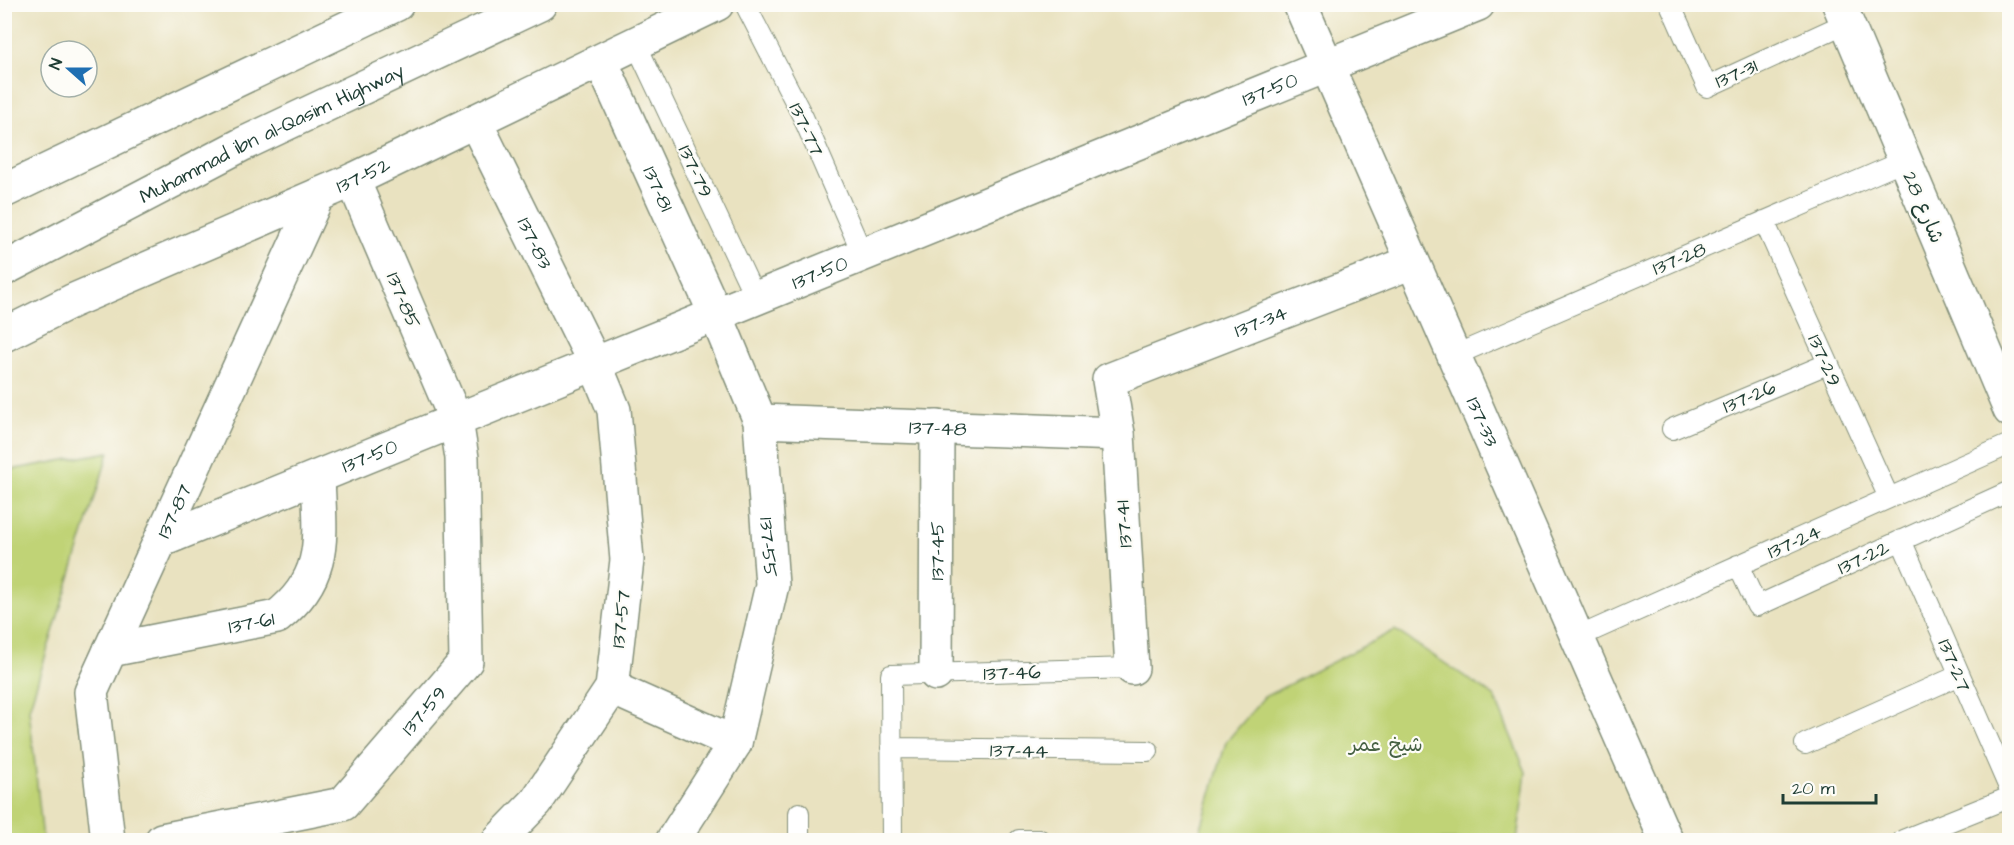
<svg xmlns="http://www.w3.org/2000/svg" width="2014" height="845" font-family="'Architects Daughter','Playpen Sans Arabic',sans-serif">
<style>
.green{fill:#c0d376;stroke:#708855;stroke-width:1.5}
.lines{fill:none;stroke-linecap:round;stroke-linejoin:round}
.lane-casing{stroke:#84907a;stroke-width:22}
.street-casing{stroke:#84907a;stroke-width:36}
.highway-casing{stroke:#84907a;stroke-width:36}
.lane{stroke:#fff;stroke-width:20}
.street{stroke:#fff;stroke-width:33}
.highway{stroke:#fff;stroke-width:33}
.labels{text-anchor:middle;stroke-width:4.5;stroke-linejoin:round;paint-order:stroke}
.street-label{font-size:20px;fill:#1f3d34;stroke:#fdfcf7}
.park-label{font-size:20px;fill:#476244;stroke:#fdfcf7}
</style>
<rect width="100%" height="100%" fill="#fdfcf7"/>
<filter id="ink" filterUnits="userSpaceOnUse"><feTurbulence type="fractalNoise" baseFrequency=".0167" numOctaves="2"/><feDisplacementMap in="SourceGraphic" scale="12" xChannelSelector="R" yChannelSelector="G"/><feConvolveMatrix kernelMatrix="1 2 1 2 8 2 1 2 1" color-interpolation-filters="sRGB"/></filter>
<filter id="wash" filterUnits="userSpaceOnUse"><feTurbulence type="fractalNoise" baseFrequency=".008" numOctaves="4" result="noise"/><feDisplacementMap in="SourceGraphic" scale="24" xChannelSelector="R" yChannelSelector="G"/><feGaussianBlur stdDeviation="1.35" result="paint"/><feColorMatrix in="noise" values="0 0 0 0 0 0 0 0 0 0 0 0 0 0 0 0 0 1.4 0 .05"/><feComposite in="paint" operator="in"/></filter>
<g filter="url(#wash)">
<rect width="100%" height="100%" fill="#e9e2c0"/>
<path class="green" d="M109 452 29 709 43 840H5V471Z
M1395 630 1494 696 1526 772 1517 840H1199L1200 832 1226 742 1264 697Z"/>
</g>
<g filter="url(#ink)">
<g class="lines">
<defs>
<path id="lane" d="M745 4 803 117 863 255
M1670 4 1707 87 1846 23
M636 44 756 299
M1764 221 1889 498
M1453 356 1904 161
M1672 429 1827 364
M1901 540 2010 790
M1738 565 1757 606 2010 491
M1578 637 2010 444
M1805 744 1960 675
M891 748 1148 751
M799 813V840
M892 840 891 675 1132 668
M1019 840H1040
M1903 840 2010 797"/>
<g id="street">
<path id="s1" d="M1300 4 1666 840"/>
<path d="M1839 4 2010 410"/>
<path id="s2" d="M601 61 716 315 760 421 772 585 735 743 673 840"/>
<path id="s3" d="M475 121 595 364 614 410 627 560 612 688 536 802 499 840"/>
<path id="s4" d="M4 335 72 301 353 180 717 4"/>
<path id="s5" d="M760 421 1118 434"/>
<path id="s6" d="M162 540 1478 4"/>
<path id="s7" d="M110 650 277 617C329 576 320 536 318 477"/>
<path id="s8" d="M1132 668 1118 434 1109 380 1412 262"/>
<path id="s9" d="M936 674 937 427"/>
<path d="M612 688 735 743"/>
<path id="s10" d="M108 840 91 692 318 195"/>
<path id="s11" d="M162 840 343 804 466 661 462 458 456 420 353 180"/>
</g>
<g id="highway">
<path d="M4 191 397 4"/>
<path id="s12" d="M4 269 243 144 540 4"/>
</g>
</defs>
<use href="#lane" class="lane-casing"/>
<use href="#street" class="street-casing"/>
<use href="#highway" class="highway-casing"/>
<use href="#lane" class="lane"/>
<use href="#street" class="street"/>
<use href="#highway" class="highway"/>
</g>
</g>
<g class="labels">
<g class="street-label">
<text transform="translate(1736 73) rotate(-24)" y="7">137-31</text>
<text dy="7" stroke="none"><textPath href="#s6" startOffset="1196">137-50</textPath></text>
<text transform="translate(807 129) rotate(65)" y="7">137-77</text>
<text dy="7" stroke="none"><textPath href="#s12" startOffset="300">Muhammad ibn al-Qasim Highway</textPath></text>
<text transform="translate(696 171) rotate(65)" y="7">137-79</text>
<text dy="7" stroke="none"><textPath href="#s4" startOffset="393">137-52</textPath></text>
<text dy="7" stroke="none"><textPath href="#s2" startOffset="140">137-81</textPath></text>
<text transform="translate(1924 207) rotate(67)" y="7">شارع 28</text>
<text dy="7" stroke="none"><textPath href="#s3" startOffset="136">137-83</textPath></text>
<text transform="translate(1679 258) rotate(-23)" y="7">137-28</text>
<text dy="7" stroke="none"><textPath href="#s6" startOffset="710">137-50</textPath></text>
<text transform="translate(404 300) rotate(67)" y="7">137-85</text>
<text dy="7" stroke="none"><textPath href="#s8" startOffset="452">137-34</textPath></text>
<text transform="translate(1825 360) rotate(66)" y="7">137-29</text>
<text transform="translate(1749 396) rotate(-23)" y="7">137-26</text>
<text dy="7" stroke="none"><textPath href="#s1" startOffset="456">137-33</textPath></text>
<text dy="7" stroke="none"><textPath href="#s5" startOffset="178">137-48</textPath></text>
<text dy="7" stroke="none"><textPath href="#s6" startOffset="224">137-50</textPath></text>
<text dy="7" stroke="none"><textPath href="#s10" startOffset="348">137-87</textPath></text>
<text transform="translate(1123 524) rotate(-94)" y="7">137-41</text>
<text transform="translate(1794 541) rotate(-24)" y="7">137-24</text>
<text dy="7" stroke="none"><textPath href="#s2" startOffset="520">137-55</textPath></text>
<text dy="7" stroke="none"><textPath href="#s9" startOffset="123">137-45</textPath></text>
<text transform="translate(1863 557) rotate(-25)" y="7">137-22</text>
<text transform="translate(620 619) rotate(-84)" y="7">137-57</text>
<text dy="7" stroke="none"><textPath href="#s7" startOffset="144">137-61</textPath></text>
<text transform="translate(1955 665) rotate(67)" y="7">137-27</text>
<text transform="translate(1012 672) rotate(-2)" y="7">137-46</text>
<text dy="7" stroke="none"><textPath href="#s11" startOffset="308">137-59</textPath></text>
<text transform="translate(1019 750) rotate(1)" y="7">137-44</text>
</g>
<g class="park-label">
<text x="1386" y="751">شيخ عمر</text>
</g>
</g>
<rect width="2014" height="845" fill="none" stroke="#fdfcf7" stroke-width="24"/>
<g transform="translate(69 69) rotate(291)"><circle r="28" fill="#fdfcf7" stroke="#a4b0a9" stroke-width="1.5"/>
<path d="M0-4.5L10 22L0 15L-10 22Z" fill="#1f6fb2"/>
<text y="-9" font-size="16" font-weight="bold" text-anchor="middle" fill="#1f3d34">N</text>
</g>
<path d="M1783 794v9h93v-9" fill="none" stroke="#1f3d34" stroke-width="3"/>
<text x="1792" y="794" font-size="18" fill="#1f3d34" stroke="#fdfcf7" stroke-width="4.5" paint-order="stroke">20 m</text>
</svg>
